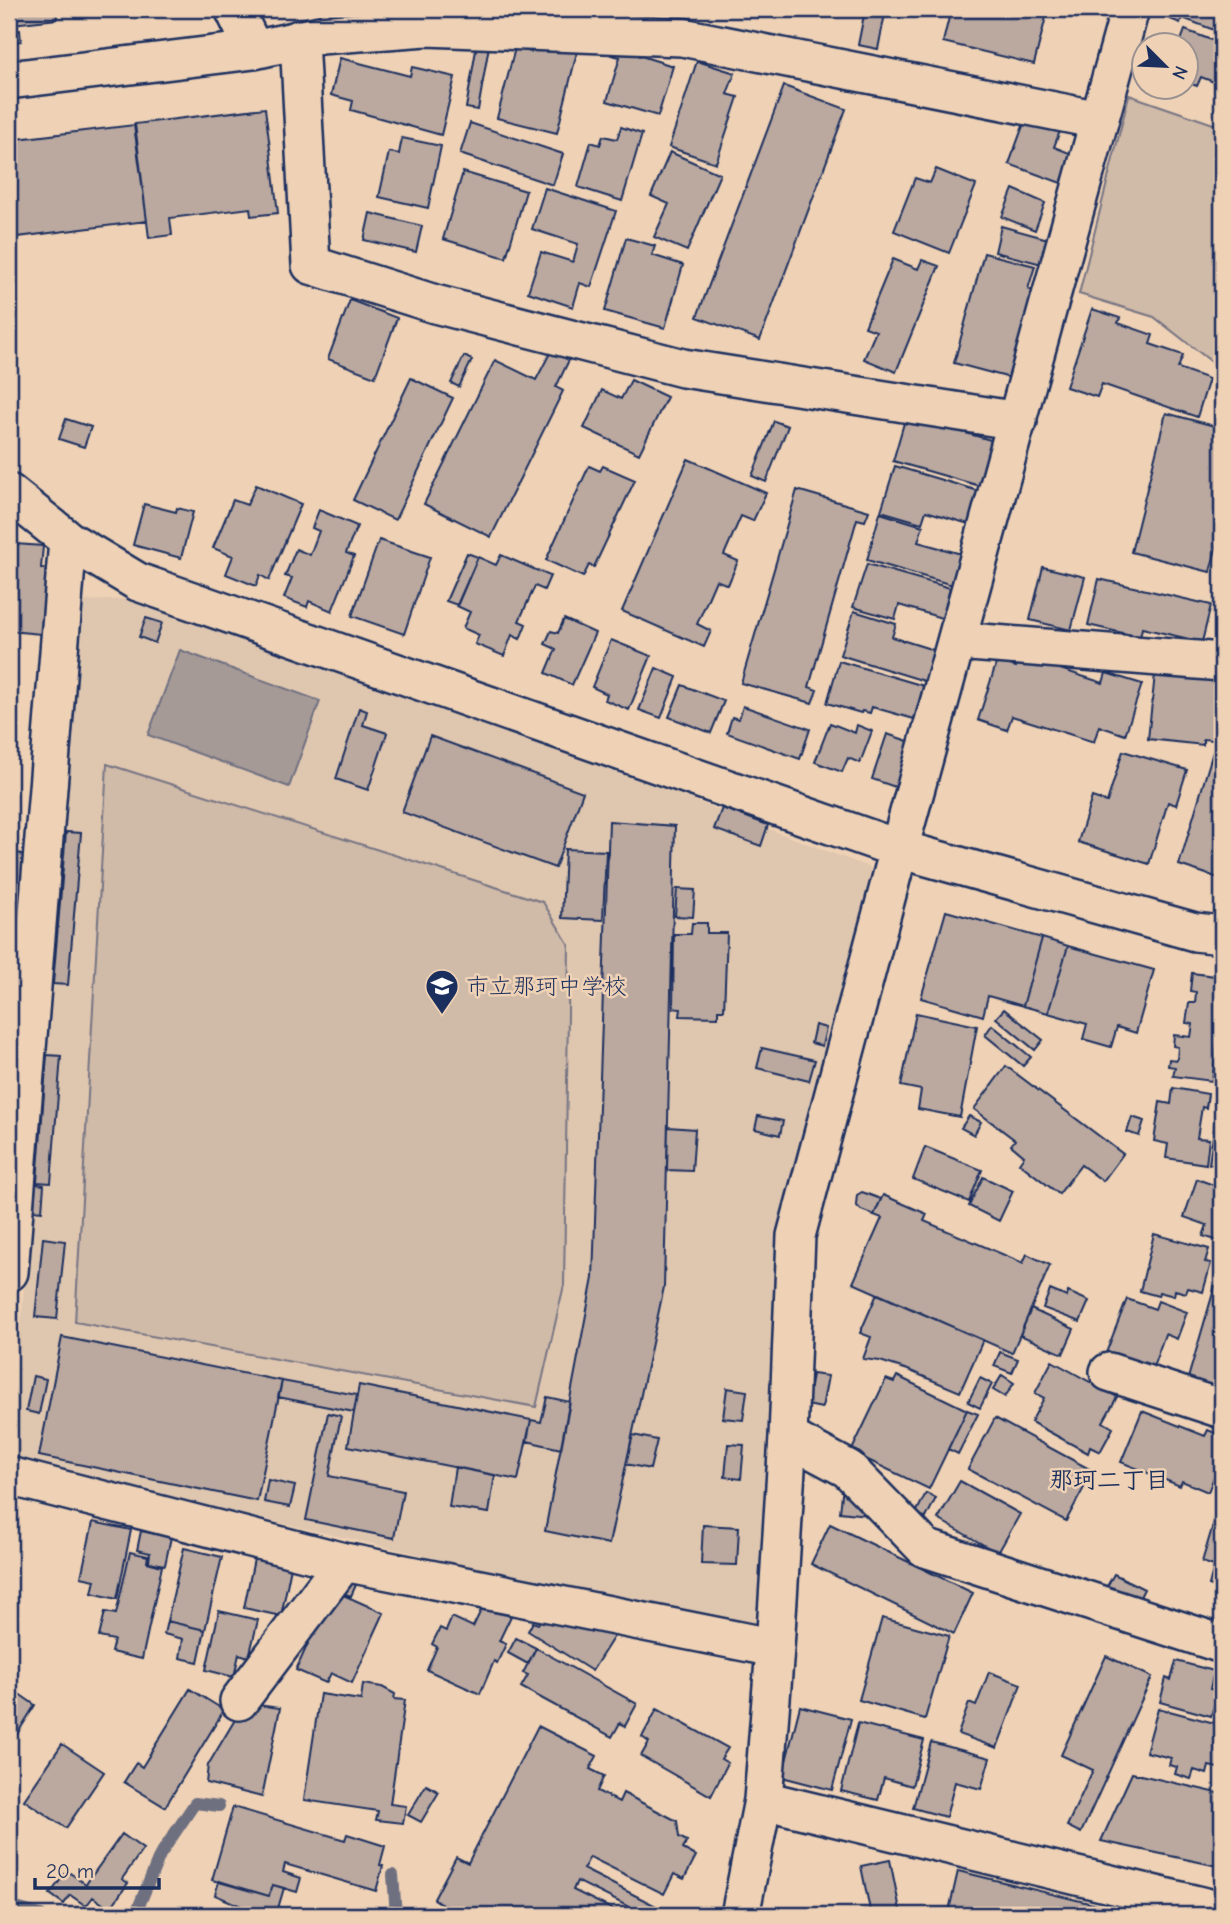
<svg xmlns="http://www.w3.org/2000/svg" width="1231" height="1924" font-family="'Comic Neue','Klee One',sans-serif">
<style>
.built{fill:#dfc6af}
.green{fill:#d0baa8;stroke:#767483;stroke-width:2}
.water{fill:#a69a97;stroke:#6e6f80;stroke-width:2}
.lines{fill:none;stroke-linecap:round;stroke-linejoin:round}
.stream{stroke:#6e6f80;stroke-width:12}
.building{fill:#bba9a0;stroke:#1b2f5e;stroke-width:2}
.minor-casing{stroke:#1b2f5e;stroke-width:42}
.minor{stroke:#efd2b5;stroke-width:37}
.labels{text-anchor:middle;stroke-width:5;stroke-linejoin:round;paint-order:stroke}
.poi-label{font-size:23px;fill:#1b2f5e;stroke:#efd2b5;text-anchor:start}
.neighbourhood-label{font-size:24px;font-weight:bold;fill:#1b2f5e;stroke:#efd2b5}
</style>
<rect width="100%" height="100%" fill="#efd2b5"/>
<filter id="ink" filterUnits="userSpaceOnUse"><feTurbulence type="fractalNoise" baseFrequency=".0143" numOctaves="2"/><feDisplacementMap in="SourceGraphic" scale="14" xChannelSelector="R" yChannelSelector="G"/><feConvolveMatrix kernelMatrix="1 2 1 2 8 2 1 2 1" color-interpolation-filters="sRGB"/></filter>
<g filter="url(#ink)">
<path class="built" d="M133 599 651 784 871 868 800 1165 763 1633 9 1461 84 601Z"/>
<path class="green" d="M1129 95 1222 127V370L1154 317 1079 294Z
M107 764 543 902 569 945 564 1285 536 1407 75 1322Z"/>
<path class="water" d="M180 650 320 701 289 787 148 735Z"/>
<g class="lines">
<path class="stream" d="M393 1875 396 1915
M9 1906 41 1915
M126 1915 136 1913 160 1855 195 1803 219 1806"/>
</g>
<path class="building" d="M10 9H56L57 19 12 24Z
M835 9H886L878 49 858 45 864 15Z
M951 9H1048L1034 64 943 42Z
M1157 9H1185L1180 23 1155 13Z
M1189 9H1222V33L1185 19Z
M20 30 21 41 9 42V31Z
M1185 30 1222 44V85L1201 77 1197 86 1186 82V46H1179Z
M535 37 578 48 557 133 497 118 515 48 531 52Z
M477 44 489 46 478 110 466 108Z
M612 47 673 66 658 116 607 101 620 57 611 55Z
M340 58 410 76 412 67 455 77 441 135 351 110 353 101 331 95Z
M697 61 735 73 727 94 738 97 716 163 669 147Z
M784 86 846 109 760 340 697 317Z
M265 108 278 213 251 216 250 208 170 218 172 235 149 238 135 124Z
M1027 115 1061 128 1054 147 1072 154 1061 183 1009 164Z
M470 123 563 154 553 185 460 154Z
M134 125 147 221 9 238V140Z
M621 127 642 134 622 201 578 187 591 142 600 145 603 136 617 139Z
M402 138 441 146 428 208 379 197 389 152 399 154Z
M670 152 720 174 687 251 654 237 669 204 651 196Z
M936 169 976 185 949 253 894 231 915 178 930 183Z
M463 172 526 191 506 258 443 239Z
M545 188 616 211 591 287 580 283 573 307 528 292 541 252 573 262 578 244 532 229Z
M1013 189 1045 203 1035 230 1002 217Z
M370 213 422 226 416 252 364 240Z
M1001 226 1048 239 1042 264 995 252Z
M626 238 655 246 652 255 683 265 665 328 605 311Z
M984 253 1035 266 1028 289 1037 292 1014 379 954 363Z
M893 259 918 269 922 260 939 266 896 372 864 359 876 331 865 327Z
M350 300 397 318 375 377 328 359Z
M1092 309 1120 318 1118 323 1153 335 1150 344 1183 355 1178 368 1209 379 1197 417 1102 384 1097 397 1066 387Z
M551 351 569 360 556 387 563 391 491 537 424 504 495 360 536 380Z
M464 356 472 360 459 387 451 383Z
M411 378 453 398 395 520 353 500Z
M631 380 667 397 639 454 584 428 602 390 621 399Z
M1166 413 1222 428V526L1210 572 1131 552Z
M906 416 994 441 980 486 893 461Z
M66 419 91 427 84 447 59 439Z
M774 421 788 426 766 482 752 476Z
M688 459 766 493 753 521 741 516 724 555 738 561 728 585 716 580 697 624 711 631 704 647 622 611Z
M589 466 600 471 603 466 635 480 594 567 589 565 583 577 546 560Z
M895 466 982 492 972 525 926 511 922 523 881 511Z
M256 485 301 504 269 580 260 575 256 586 226 574 233 556 213 548 233 500 247 505Z
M797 490 869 511 865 521 857 519 809 687 817 690 812 703 741 683Z
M144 504 176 512 177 508 193 512 181 558 133 545Z
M319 510 357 526 346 553 354 556 332 611 309 601 307 607 284 598 292 578 285 576 296 549 310 555 319 531 312 528Z
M880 513 923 526 918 542 965 555 956 586 867 560Z
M379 540 430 557 404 634 352 616Z
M15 544 43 546 41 568 55 569 50 625H42L41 634 9 631V572L12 573Z
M467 553 478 557 457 605 446 601Z
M501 555 550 576 544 590 535 586 519 621 526 624 520 639 512 635 504 656 475 644 479 635 463 628 470 612 457 606 478 557 496 565Z
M867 564 957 590 948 620 899 605 895 619 853 607Z
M1043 567 1085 577 1071 630 1030 620Z
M1099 579 1211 605 1202 642 1142 628 1140 637 1088 625Z
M854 611 896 624 892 637 940 652 931 683 840 655Z
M146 618 162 623 155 643 139 637Z
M564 619 595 633 572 685 546 673 556 649 545 644 551 631 558 633Z
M611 640 651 656 629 710 605 700 607 694 592 687Z
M1020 656 1103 683 1106 673 1142 684 1125 735 1099 726 1094 742 1012 716 1007 730 978 720 997 661 1016 667Z
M839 661 924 686 914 719 872 707 870 713 862 711 861 713 827 703Z
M1156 665 1215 671 1214 684 1222 685V741L1203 739V745L1148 739Z
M656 668 677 677 661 718 639 710Z
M682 685 724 701 711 733 669 717Z
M743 706 810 729 800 759 727 733 732 717 739 719Z
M359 708 367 711 363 725 387 733 368 790 336 779Z
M830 723 855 733 857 725 872 731 860 763 848 758 842 772 815 762Z
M887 734 917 744 901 789 872 779Z
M430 736 583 792 555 868 402 812Z
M1215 745 1222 747V879L1179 865Z
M1123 751 1187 770 1176 805 1168 802 1149 864 1078 842 1092 797 1107 802Z
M722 808 768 825 761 846 714 829Z
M609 821 675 826 664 1287 609 1544 545 1531 593 1278Z
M66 832 81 833 68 985 53 984Z
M565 849 606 851 603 920 562 918Z
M9 851 33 857 19 922 9 920Z
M677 889 695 890 693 917 675 916Z
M946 911 1042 938 1023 1006 988 996 983 1016 921 998Z
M692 923H707V933H727L724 1010H718V1017L680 1016 681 1009 673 1008 674 934H691Z
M1042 938 1068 946 1048 1013 1023 1006Z
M1068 946 1154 970 1136 1033 1117 1027 1111 1047 1083 1039 1087 1024 1048 1013Z
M9 952 18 954 15 966 9 965Z
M1192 973 1222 977V1009L1212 1081 1173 1076 1175 1067 1168 1066 1169 1059 1177 1060 1178 1047 1173 1046 1174 1035 1191 1037 1193 1024 1186 1023 1189 1003H1195L1196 992 1190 991Z
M9 977 24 980 18 1012 9 1010Z
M1004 1009 1043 1040 1035 1050 996 1018Z
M916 1013 977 1026 960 1117 918 1109 921 1090 901 1086Z
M815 1025 826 1028 822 1046 811 1043Z
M992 1025 1031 1057 1023 1066 985 1035Z
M762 1048 815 1060 809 1081 757 1068Z
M47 1055 61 1056 51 1183 37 1182Z
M1006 1066 1123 1154 1103 1181 1081 1165 1059 1194 1019 1163 1024 1156 1011 1145 1015 1140 974 1109Z
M1173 1088 1208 1094 1206 1108 1202 1107 1197 1138 1209 1139 1206 1164 1166 1158 1168 1144 1154 1141 1160 1102 1171 1104Z
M758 1116 783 1121 780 1135 755 1129Z
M969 1116 981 1122 974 1135 961 1128Z
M1132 1117 1144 1121 1139 1136 1127 1132Z
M1215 1122 1222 1123V1175L1221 1166 1209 1164Z
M668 1127 695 1129 692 1171 667 1170Z
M925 1147 982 1170 969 1202 913 1179Z
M983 1177 1013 1191 999 1221 969 1206Z
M1197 1179 1222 1188V1242L1203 1236 1207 1225 1184 1217Z
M36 1184 44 1185 42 1211 33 1210Z
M862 1192 881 1199 874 1215 861 1210 856 1205 857 1195Z
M883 1195 927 1214 924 1221 1023 1263 1027 1254 1050 1265 1012 1353 853 1283 882 1218 874 1215Z
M1154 1234 1209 1249 1205 1262 1211 1263 1203 1292 1188 1288 1186 1293 1175 1290 1174 1296 1159 1292 1158 1296 1140 1291Z
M43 1238 65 1241 57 1319 35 1317Z
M1222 1282V1396L1186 1385 1215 1286 1221 1287Z
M1050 1290 1067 1297 1068 1292 1089 1301 1080 1322 1043 1308Z
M877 1294 983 1340 960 1392 908 1370 880 1361 863 1359 871 1337 860 1333Z
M1127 1299 1155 1309 1158 1301 1187 1312 1177 1339 1165 1334 1152 1370 1106 1353Z
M1031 1309 1074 1329 1063 1354 1020 1335Z
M62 1337 282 1381 257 1501 39 1456Z
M1000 1352 1018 1359 1012 1373 994 1366Z
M1052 1361 1117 1397 1103 1422 1113 1428 1100 1452 1090 1447 1088 1453 1031 1422 1044 1398 1035 1393Z
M812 1374 828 1376 822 1408 807 1405Z
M1002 1375 1014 1383 1005 1397 993 1390Z
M33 1376 46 1379 39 1414 26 1411Z
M897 1376 967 1410 929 1489 851 1452 886 1379 894 1382Z
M980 1378 992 1384 980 1408 968 1402Z
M282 1381 357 1395 354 1412 278 1397Z
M359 1385 531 1420 518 1480 348 1446Z
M727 1388 747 1391 743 1420 723 1418Z
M547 1397 570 1402 561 1449 527 1441 531 1420 541 1422Z
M967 1410 978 1414 958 1454 948 1449Z
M1142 1411 1205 1436 1208 1430 1222 1436V1470L1220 1474 1216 1472 1208 1492 1182 1481 1180 1486 1121 1462Z
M328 1413 341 1416 329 1476 403 1491 394 1538 306 1520Z
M995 1418 1093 1471 1066 1521 968 1469Z
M633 1435 657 1440 650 1469 626 1464Z
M728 1444 744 1445 741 1479 725 1477Z
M455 1467 495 1475 489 1513 449 1507Z
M268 1480 295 1486 290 1507 264 1502Z
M960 1481 1020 1514 998 1553 938 1519Z
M843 1486 868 1506 867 1515 840 1512Z
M926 1493 936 1498 926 1518 916 1513Z
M1219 1505 1222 1506V1589L1209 1585 1214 1566 1202 1562Z
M93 1522 131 1530 117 1599 92 1593 95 1580 81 1577Z
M830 1524 973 1593 954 1634 811 1564Z
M703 1525 739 1527 737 1565 701 1564Z
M141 1531 171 1537 165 1565 149 1562 150 1553 137 1550Z
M184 1548 222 1557 205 1630 167 1621Z
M130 1552 148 1556 147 1562 162 1566 142 1659 111 1652 114 1640 99 1637 105 1612 116 1614Z
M255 1554 292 1562 281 1616 244 1608Z
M347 1574 359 1578 351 1596 339 1592Z
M1114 1574 1144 1589 1137 1603 1106 1588Z
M332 1590 384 1613 352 1683 331 1673 326 1683 296 1670Z
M484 1604 511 1616 499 1641 506 1644 497 1663 494 1661 480 1694 427 1670 437 1647 432 1644 440 1628 446 1631 452 1617 473 1627Z
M547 1610 618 1630 592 1671 528 1631 533 1622 538 1624Z
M219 1611 258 1620 249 1657 239 1654 234 1677 206 1670Z
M882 1618 949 1636 925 1719 859 1700Z
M167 1621 205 1630 198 1662 180 1658 183 1639 164 1634Z
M516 1638 536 1648 528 1664 508 1653Z
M536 1648 637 1704 625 1726 620 1723 612 1737 521 1687 528 1675 523 1673Z
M1106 1656 1152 1677 1081 1833 1067 1826 1093 1770 1061 1755Z
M1176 1661 1214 1671 1210 1689 1218 1691 1211 1716 1160 1702 1166 1678 1171 1680Z
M989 1672 1021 1684 997 1748 958 1734 969 1703 976 1706Z
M363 1684 382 1687 395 1694 394 1699 405 1700 390 1804 406 1806 403 1823 376 1820 378 1811 304 1800 320 1694 361 1700Z
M9 1687 35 1705 9 1747Z
M190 1689 224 1710 165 1807 124 1782 136 1763 142 1767Z
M250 1704 280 1708 262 1797 206 1783 208 1765 239 1713Z
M800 1706 851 1719 832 1790 782 1777Z
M1158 1708 1222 1725V1769L1209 1766 1207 1774 1194 1770 1191 1779 1175 1774 1177 1767 1169 1765 1171 1758 1146 1752Z
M657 1709 728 1748 721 1759 728 1763 711 1796 641 1756 649 1742 642 1737Z
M858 1723 924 1740 912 1786 884 1778 878 1800 841 1791Z
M538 1726 597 1756 590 1769 604 1776 597 1791 619 1802 623 1793 677 1821 679 1837 687 1841 683 1849 696 1856 684 1879 674 1874 664 1894 590 1857 583 1869 656 1906 652 1915H645L577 1881 573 1890 624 1915H459L434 1899 456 1857 468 1863Z
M931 1742 990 1758 981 1789 955 1782 946 1817 913 1808Z
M62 1744 104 1772 66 1828 24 1800Z
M1132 1773 1222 1794V1867L1101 1841Z
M426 1785 439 1792 421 1822 408 1815Z
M233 1807 345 1840 347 1834 385 1846 380 1865 383 1866 376 1891 285 1864 283 1872 301 1878 297 1892 273 1885 269 1896 212 1880Z
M122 1834 143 1849 122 1879 128 1883 110 1909 93 1897 86 1906 70 1895 64 1904 50 1894 67 1871 86 1884Z
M890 1860 901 1915H871L861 1866Z
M958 1871 1101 1906 1098 1915H948Z
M219 1881 269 1896 273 1885 284 1888 276 1915H262L215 1895Z"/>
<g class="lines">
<defs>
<path id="minor" d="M234 9 254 50
M299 39 311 265 435 304 683 368 1018 421
M9 80 254 50 320 35 426 27 682 37 1099 120
M9 493 68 540 138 582 899 849 1195 932 1222 935
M957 641 1222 662
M9 1272 68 540
M1109 1372 1222 1409
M788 1437 848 1469 925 1548 1222 1644
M9 1476 344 1562
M239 1701 344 1562 775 1648
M763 1800 1222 1911
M740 1915 763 1800 775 1648 788 1437 796 1236 899 849 1130 9"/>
</defs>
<use href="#minor" class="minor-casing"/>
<use href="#minor" class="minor"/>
</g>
</g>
<defs>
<symbol id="school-pin" viewBox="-11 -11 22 30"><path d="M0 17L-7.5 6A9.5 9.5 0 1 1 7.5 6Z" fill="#1b2f5e" stroke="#efd2b5"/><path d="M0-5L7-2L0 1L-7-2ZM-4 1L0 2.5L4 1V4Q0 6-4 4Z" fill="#fff"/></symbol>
</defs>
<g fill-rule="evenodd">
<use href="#school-pin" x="423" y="967" width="38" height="52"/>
</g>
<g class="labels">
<g class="poi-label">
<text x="466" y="994">市立那珂中学校</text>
</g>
<g class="neighbourhood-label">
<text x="1109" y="1488">那珂二丁目</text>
</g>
</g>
<rect width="1231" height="1924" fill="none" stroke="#efd2b5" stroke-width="35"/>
<rect x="18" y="18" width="1196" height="1889" fill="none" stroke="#1b2f5e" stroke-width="2.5" filter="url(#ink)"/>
<g transform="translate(1165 66) rotate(114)"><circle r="33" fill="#efd2b5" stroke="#9a9192" stroke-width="2"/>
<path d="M0-5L12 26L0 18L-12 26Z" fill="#1b2f5e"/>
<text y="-10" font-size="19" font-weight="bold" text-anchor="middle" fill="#1b2f5e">N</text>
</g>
<path d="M35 1878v10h124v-10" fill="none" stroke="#1b2f5e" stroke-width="3.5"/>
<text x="46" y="1878" font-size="21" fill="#1b2f5e" stroke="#efd2b5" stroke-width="5" paint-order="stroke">20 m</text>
</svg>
